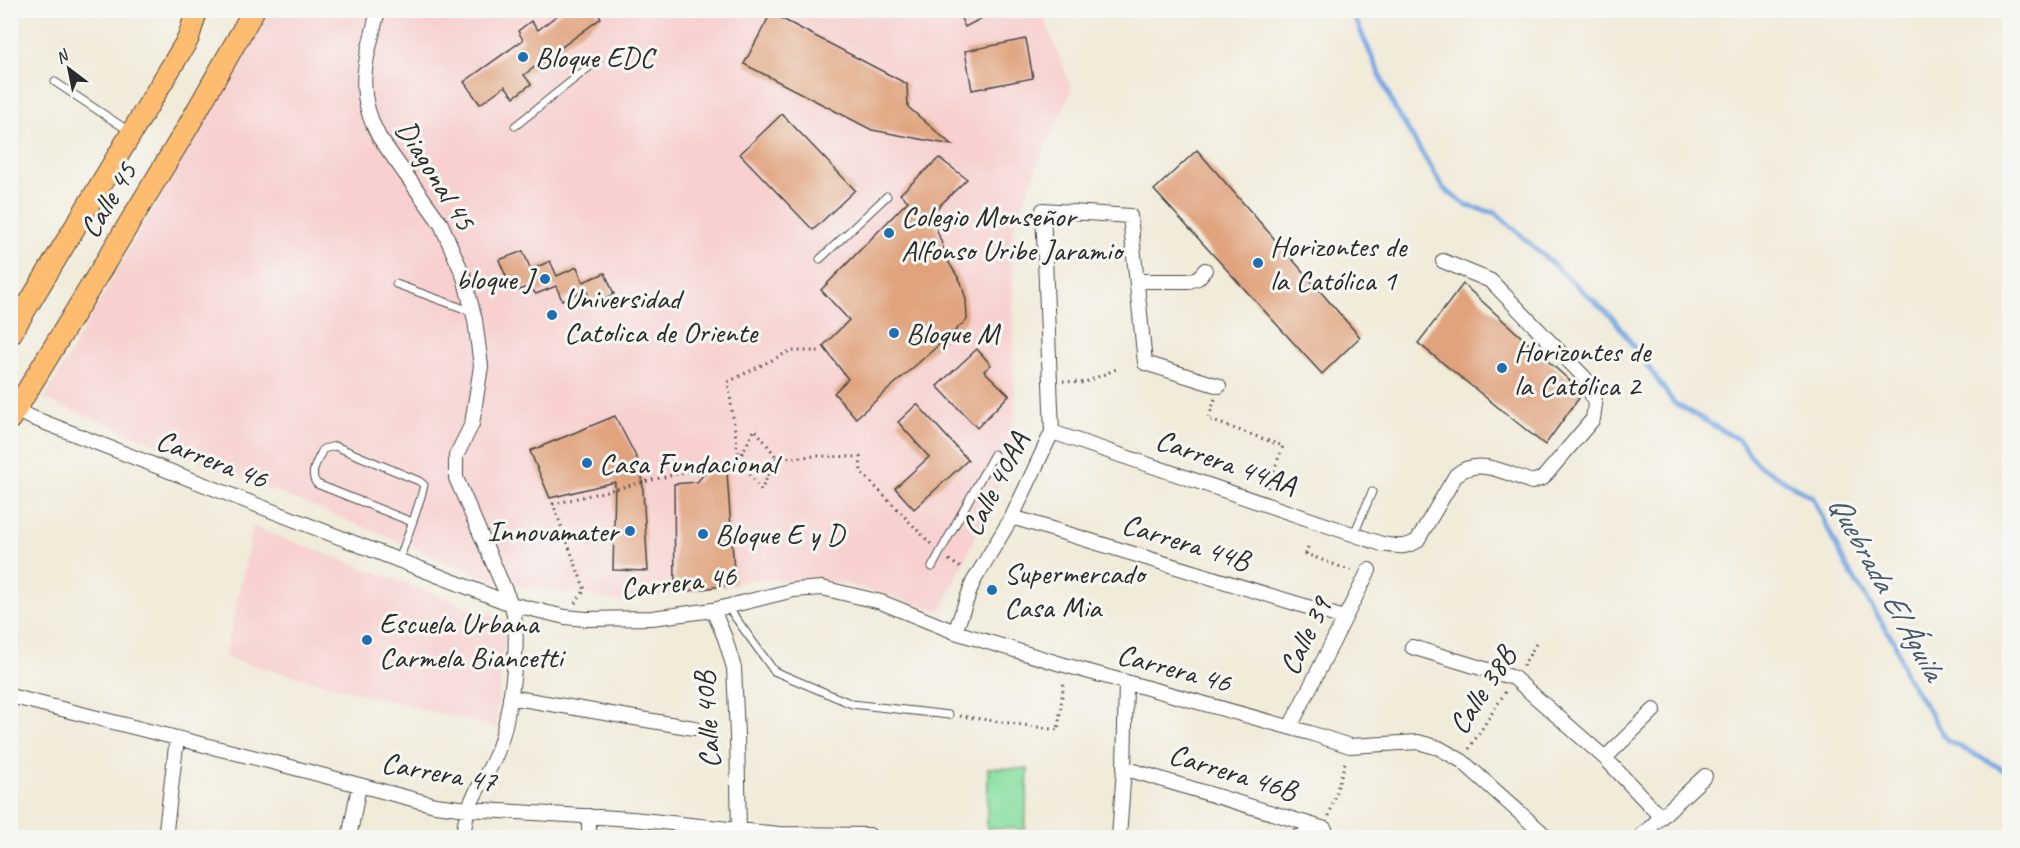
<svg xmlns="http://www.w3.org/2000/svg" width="2020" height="848" font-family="Caveat,sans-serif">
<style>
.built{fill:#f7d0cf}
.green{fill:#8ae0a3;stroke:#5a8667;stroke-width:1.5}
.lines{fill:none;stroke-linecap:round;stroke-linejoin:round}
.stream{stroke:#78a8e2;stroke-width:5}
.building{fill:#e0a37d}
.lane-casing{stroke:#494845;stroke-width:9}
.street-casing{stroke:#494845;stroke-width:16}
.primary-casing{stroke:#494845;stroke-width:23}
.path{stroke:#494845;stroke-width:3;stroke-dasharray:1.5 4.5;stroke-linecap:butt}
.lane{stroke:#fff;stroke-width:7}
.street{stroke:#fff;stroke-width:14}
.primary{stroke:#fdbc70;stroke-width:21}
.poi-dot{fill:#1f6fb2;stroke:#f6f6f2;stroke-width:2}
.labels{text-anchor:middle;stroke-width:6;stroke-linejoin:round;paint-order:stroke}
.poi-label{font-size:30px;fill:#2b2b2b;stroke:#f6f6f2;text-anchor:start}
.street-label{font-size:30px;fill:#2b2b2b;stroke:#f6f6f2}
.water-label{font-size:32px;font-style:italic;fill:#46576b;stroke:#f6f6f2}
</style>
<rect width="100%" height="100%" fill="#f6f6f2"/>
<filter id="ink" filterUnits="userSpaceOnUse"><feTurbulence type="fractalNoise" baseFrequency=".0167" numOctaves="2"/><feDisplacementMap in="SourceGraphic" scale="12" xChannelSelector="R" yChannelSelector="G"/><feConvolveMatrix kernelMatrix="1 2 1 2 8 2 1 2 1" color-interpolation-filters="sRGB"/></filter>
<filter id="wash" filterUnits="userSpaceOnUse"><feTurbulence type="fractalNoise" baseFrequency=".008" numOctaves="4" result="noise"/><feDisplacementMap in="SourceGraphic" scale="24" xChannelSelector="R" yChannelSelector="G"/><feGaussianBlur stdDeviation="1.35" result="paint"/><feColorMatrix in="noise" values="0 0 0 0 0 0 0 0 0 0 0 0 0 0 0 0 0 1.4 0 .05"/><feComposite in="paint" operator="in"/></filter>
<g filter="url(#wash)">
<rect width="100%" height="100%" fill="#f1ebd9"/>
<path class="built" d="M320 10 1042 11 1072 90 1038 164 1012 232 1015 451 941 611 842 583 752 579 734 584 626 601 542 590 492 580 305 503 44 399 194 135 270 11H308L311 14Z
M253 527 507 621 496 728 225 658Z"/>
<path class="green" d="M988 768 1028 769 1025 829 987 828Z"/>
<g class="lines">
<path class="stream" d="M1345 10 1354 16 1394 107 1444 189 1467 206 1496 213 1614 319 1674 403 1739 440 1757 464 1813 498 1846 566 1895 643 1905 674 1947 740 2010 773"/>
</g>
<g id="blocks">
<path class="building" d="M564 10H595L601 18 524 75 531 84 514 97 505 86 480 104 464 82 523 40 518 31 531 21 538 30Z
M957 10H997L965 27Z
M771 13 907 84 908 107 952 145 872 130 744 64Z
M1026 39 1033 78 972 90 965 51Z
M782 114 855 190 813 230 740 154Z
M1197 150 1360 337 1322 374 1154 190Z
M939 158 967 179 931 214 949 263 961 282 966 300 967 320 856 418 834 393 848 379 823 346 849 320 821 290 908 201 900 194Z
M523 251 531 270 550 261 557 276 577 267 583 282 605 273 614 294 592 303 586 290 562 300 556 286 536 294 529 286 513 293 499 260Z
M1463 284 1580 390 1582 394 1545 445 1418 343Z
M977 349 991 365 984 371 1009 395 977 428 937 386Z
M917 404 968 460 914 509 895 488 929 457 898 422Z
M615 416 645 474 642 475 648 571 613 570 615 482 550 498 530 451Z
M708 470 727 473 735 584 675 593 674 484 697 482Z"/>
</g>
</g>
<g filter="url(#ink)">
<use href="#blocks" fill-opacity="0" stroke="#494845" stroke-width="1.5"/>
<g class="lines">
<defs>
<path id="lane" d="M55 82 129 131
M515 126 598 60
M820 259 887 196
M396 284 473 312
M10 296 26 304
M1354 534 1372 492
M399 561C407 535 418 511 424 485L419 481 335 446 323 449C318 460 308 474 317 484L412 522
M932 567 994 454
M727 606 774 671 852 704 949 715"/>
<path id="street" d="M378 10C367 60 353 88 379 137L441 224 464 277 475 320 481 366 472 424 456 456V478L511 604C523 635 509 727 495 757 488 774 473 794 468 810 465 819 464 829 463 838
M1137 281H1189L1198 278 1205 270
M10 409 511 604 565 617 586 619 652 618 713 610 794 590 822 588 881 602 955 632 1061 664 1310 733 1350 746 1418 742 1439 748 1462 761 1548 838
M1052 432 1382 544C1396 546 1404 549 1417 541L1456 475C1478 456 1508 474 1532 482L1543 478 1593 419 1595 404 1585 378 1491 281 1443 261
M1012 517 1344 618
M713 610 725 638 734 668 737 735 739 830
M955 632 973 582 1012 517 1052 432 1043 210 1130 216 1145 363 1219 386
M1412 647 1514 678 1605 758 1661 817
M10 696 272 762 435 805 468 809 632 819 779 834 869 835V838
M510 697 694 728
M1290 727 1369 570
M1605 758 1654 710
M1124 768 1325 829
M589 816V838
M165 838 177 738
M349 838 359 786
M1119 838 1124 768 1126 683
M1295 838 1325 829
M1639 838 1705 776"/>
<path id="primary" d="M10 335 188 39 197 10
M10 419 186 130 254 10"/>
</defs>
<use href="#lane" class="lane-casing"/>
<use href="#street" class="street-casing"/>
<use href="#primary" class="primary-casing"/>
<path class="path" d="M1063 381 1083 383 1119 368
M1215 399 1208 419 1283 446 1267 489
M739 459 728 382 790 351H819
M739 459 755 429 777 458
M1308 547 1306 554 1352 571
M949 560 961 568
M575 603 585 590 553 504 739 459 761 490 777 458 819 456 860 457 861 472 931 544
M1523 666 1537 642
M960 716 1058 730 1064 680
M1469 749 1506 691
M1329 816 1346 759"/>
<use href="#lane" class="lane"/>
<use href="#street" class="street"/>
<use href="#primary" class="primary"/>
</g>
</g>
<g class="poi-dot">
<circle cx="523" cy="57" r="6"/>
<circle cx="889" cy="233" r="6"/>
<circle cx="1258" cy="263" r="6"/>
<circle cx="545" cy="279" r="6"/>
<circle cx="552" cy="315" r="6"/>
<circle cx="894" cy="333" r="6"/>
<circle cx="1502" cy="368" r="6"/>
<circle cx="587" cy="463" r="6"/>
<circle cx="630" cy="531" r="6"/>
<circle cx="703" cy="534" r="6"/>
<circle cx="992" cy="590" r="6"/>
<circle cx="367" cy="640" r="6"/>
</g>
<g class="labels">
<g class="poi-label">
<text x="535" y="67">Bloque EDC</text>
<text x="901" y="226">Colegio Monseñor<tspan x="901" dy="34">Alfonso Uribe Jaramio</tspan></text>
<text x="1270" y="256">Horizontes de<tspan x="1270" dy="34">la Católica 1</tspan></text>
<text x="533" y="289" text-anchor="end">bloque J</text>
<text x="564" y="308">Universidad<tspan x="564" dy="34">Catolica de Oriente</tspan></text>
<text x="906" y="343">Bloque M</text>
<text x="1514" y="361">Horizontes de<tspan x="1514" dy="34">la Católica 2</tspan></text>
<text x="599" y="473">Casa Fundacional</text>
<text x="618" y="541" text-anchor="end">Innovamater</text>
<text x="715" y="544">Bloque E y D</text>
<text x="1004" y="583">Supermercado<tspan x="1004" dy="34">Casa Mia</tspan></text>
<text x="379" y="633">Escuela Urbana<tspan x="379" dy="34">Carmela Biancetti</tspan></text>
</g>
<g class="street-label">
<text transform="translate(436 175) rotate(58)" y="10">Diagonal 45</text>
<text transform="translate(108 200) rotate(-59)" y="10">Calle 45</text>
<text transform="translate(212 459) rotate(21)" y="10">Carrera 46</text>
<text transform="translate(1226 462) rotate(19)" y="10">Carrera 44AA</text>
<text transform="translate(995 484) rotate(-63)" y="10">Calle 40AA</text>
<text transform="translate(1186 542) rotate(17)" y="10">Carrera 44B</text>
<text transform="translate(678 582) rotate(-7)" y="10">Carrera 46</text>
<text transform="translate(1305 636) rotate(-64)" y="10">Calle 39</text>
<text transform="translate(1174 668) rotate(15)" y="10">Carrera 46</text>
<text transform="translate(1482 690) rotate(-57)" y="10">Calle 38B</text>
<text transform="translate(707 720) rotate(-94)" y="10">Calle 40B</text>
<text transform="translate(439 772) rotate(10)" y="10">Carrera 47</text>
<text transform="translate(1233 772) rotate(17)" y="10">Carrera 46B</text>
</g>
<g class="water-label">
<text transform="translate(1887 587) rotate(61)" y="11">Quebrada El Águila</text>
</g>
</g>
<rect width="2020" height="848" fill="none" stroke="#f6f6f2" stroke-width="36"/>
<g transform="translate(69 69) rotate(328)" stroke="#f6f6f2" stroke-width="4.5" paint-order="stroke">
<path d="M0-4.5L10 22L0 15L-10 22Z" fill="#2b2b2b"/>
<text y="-9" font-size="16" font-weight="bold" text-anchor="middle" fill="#2b2b2b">N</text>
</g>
</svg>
